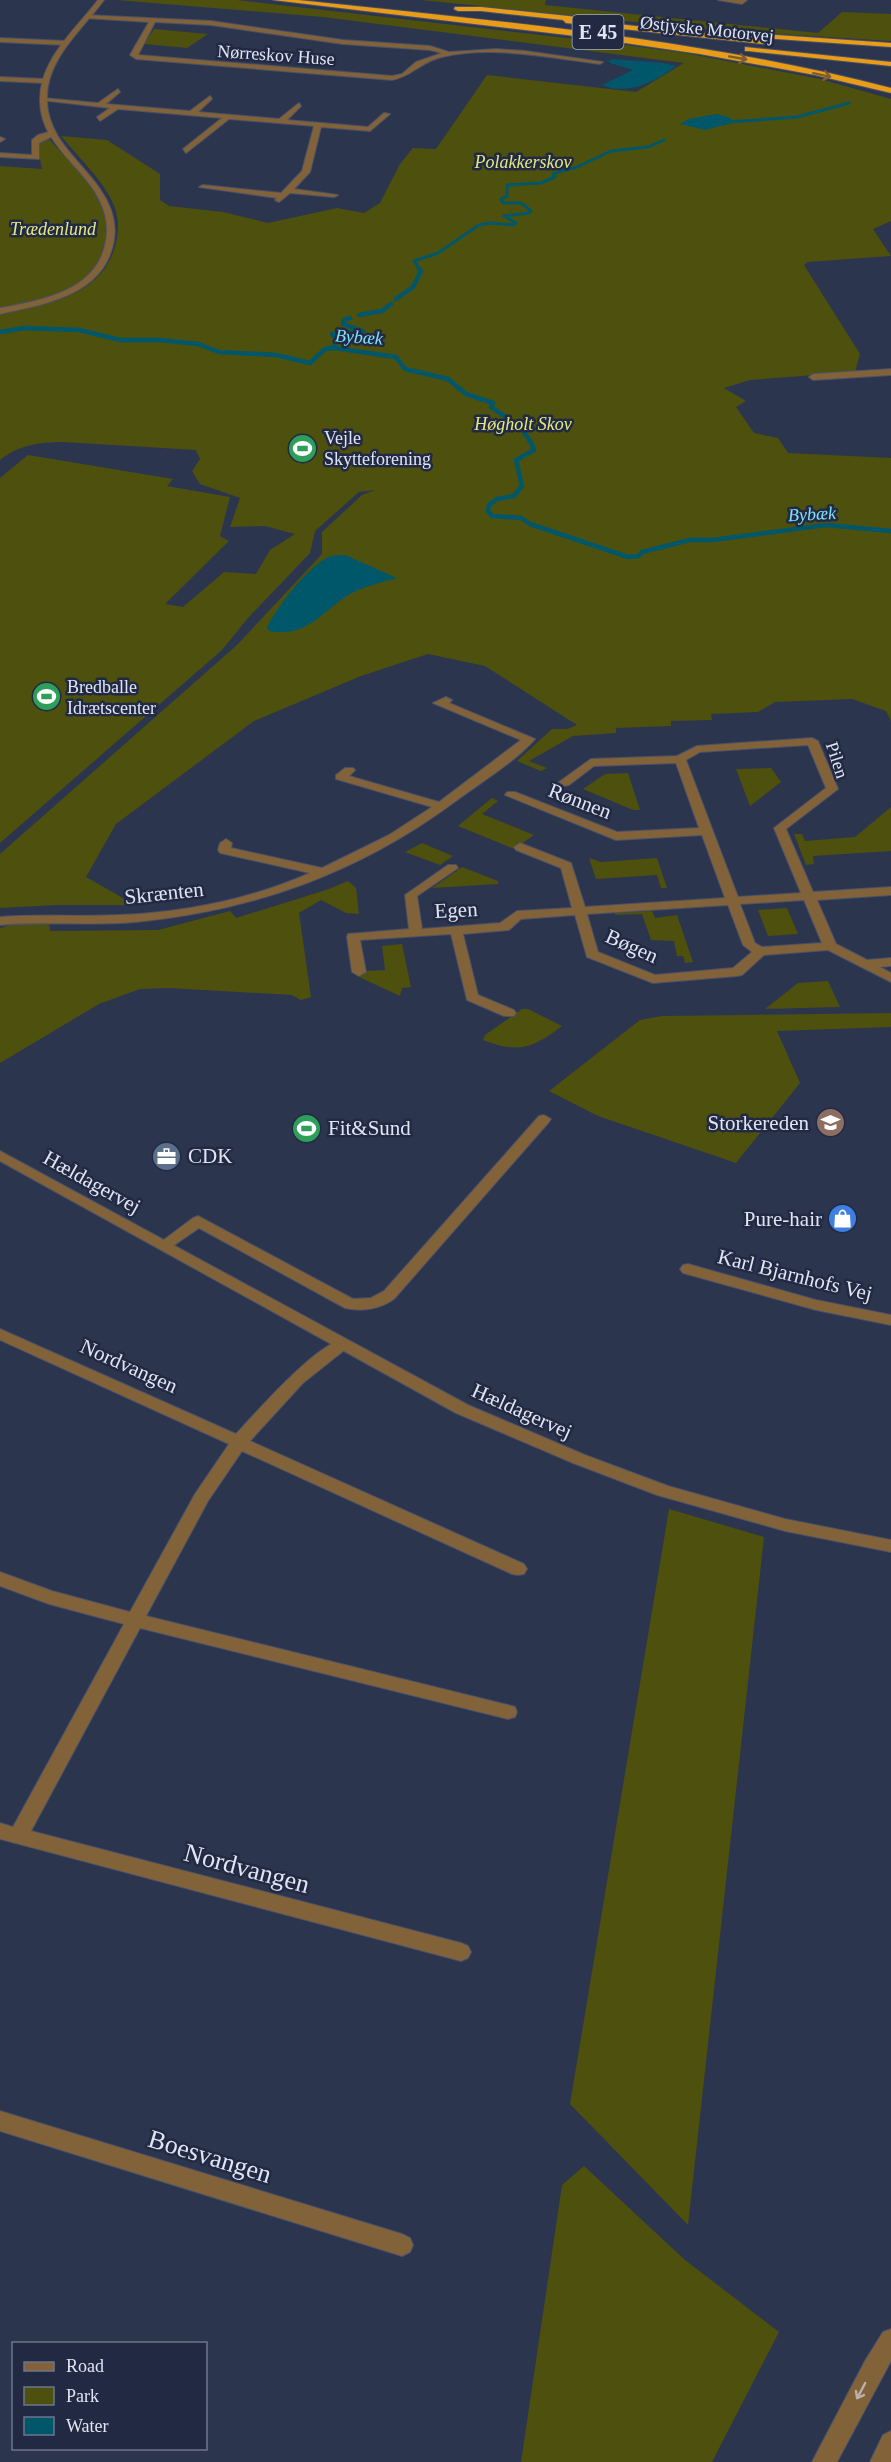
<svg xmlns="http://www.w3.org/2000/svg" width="891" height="2462" font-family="Georgia,serif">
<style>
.green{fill:#4e500e}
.water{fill:#005769}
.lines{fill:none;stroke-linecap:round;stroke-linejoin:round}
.stream-far1{stroke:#005769;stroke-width:3}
.stream{stroke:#005769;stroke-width:4.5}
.minor-casing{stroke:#495169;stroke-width:2}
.tertiary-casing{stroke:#495169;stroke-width:2}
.motorway-casing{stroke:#495169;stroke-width:2}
.minor{fill:#826239;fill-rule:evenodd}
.tertiary{fill:#826239;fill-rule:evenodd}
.motorway{fill:#e99c16;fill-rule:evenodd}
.oneway{stroke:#7c5d2f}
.oneway2{stroke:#bab1aa}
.labels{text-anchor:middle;stroke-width:5;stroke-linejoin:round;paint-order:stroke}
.far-street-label{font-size:18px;fill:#dfe5f5;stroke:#222a43}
.far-park-label{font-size:18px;font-style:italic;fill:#e4e882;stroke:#222a43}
.far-water-label{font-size:18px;font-style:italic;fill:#7ee1fd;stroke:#222a43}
.far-poi-label{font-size:18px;fill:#dfe5f5;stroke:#222a43;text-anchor:start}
.shield{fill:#222a43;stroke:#a6adc0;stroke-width:1.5}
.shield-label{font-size:20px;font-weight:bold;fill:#dfe5f5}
.street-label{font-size:21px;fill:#dfe5f5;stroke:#222a43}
.poi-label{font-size:21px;fill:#dfe5f5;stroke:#222a43;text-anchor:end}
.near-street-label{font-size:26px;fill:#dfe5f5;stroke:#222a43}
</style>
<rect width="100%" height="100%" fill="#2c354e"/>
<path class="green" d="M116 0H237L610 43 685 53 820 79 891 99V221L873 229 891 256 808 262 804 265 860 354 855 372 750 380 724 388 746 401 736 407 754 433 778 438 788 453 891 458V721L886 711 852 699 775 702 758 712 711 714 712 720 671 721V726L616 728V733L573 736 529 761 547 768 541 771 517 761 552 729H567L577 725 485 666 428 654 361 676 254 721 116 824 86 877 135 905H57L0 908V854L237 645 322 554V532L362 495 375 490 359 492 315 531 310 553 248 618 222 650 0 843V478L28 455 173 479 167 486 230 497 220 536 229 541 165 604 183 607 224 572 256 574 270 550 295 534 265 526 230 527 240 498 200 484 192 471 200 459 196 450 63 442C39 442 19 445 0 460V313C44 304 97 299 114 250 119 234 120 217 112 201 101 178 77 156 61 136L107 140 160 174V200L169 206 223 212 268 223 337 208 364 213 380 203 400 164 413 148 436 149 487 75 636 92 684 63 323 17Z
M421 0H546L545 5 818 33 842 12 891 14V41L705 29Z
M154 29 208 34 187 48 144 44Z
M49 139C65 157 87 177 98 199 105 212 108 229 105 243 95 292 41 301 0 308V166L42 169 37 144Z
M771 768 781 782 750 806 736 769Z
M628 773 640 810H633L583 789 605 774Z
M492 798 498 801 482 814 534 835 514 849 458 826Z
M891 807V851L813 856 814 864 806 865 794 834H802L805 841 855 837Z
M422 843 453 856 440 865 405 852Z
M589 858 601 862 657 858 667 888H661L657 875 596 879Z
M462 867 498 881V884L432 888Z
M348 881 356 888 359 914 346 913 321 900 299 913 311 997 301 1000 292 995 169 988 140 989 99 1004 0 1063V928L14 924 49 923 50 931 158 930 230 911 236 918 326 890Z
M787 908 798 934 768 936 758 910Z
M652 911 655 918 677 915 693 962 685 963 683 956H677L674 941 651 940 642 914 615 915V913Z
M402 944 411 987 402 988 400 996 359 977 366 971 385 970 382 946Z
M828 981 840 1007 765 1009 798 983Z
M522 1009H528L562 1026C533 1048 519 1054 483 1040L485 1035Z
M891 1013V1027L777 1031 800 1083 736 1163 598 1116 549 1091 640 1020 662 1016Z
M669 1509 764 1537 688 2225 570 2104Z
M584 2166 685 2260 779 2332 712 2462H521L562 2185Z"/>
<path class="water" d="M612 59 663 63 676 66C656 82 626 96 602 85L633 70 610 63 608 61Z
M716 114 728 117 736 122 705 130 680 124 689 119Z
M345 555 397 578C382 582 366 586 352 593 323 609 308 639 269 631L267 627C277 607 309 564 331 556 335 555 341 555 345 555Z"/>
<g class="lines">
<path class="stream-far1" d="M728 122 797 117 849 103
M420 270 414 261 438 253 479 225 490 223 513 225 516 223 504 216 529 213 531 211 521 203H503L501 199 507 196V185L541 183 555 177 553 174 555 173 577 167 611 151 648 147 664 140"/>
<path class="stream" d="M396 299 413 287 421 271 419 269
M359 315 382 311 391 304
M0 332 25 328 79 330 120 340H160L198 344 219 352 276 355 310 363 325 349 334 348 396 357 405 369 448 379 466 394 493 403 491 407C509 419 527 429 534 450L516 460 522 486 514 496 497 499 489 505 488 511 492 516 521 518 530 524 628 557 639 556 642 552 690 540H713L826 525 891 531
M334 348 336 339 332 334 363 331 343 324 344 320 350 318"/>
<defs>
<path id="minor" d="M718 0H747L742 4Z
M86 15 211 21 343 40 430 46 449 52 496 49 525 51 603 62 600 64C550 58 492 45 442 57 420 62 413 76 392 80L136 59 130 55 149 22 84 18ZM155 22 211 25 343 44 430 50 442 53 416 62 402 74 392 76 138 55Z
M0 38 66 41 69 43 66 45 0 42Z
M0 77 45 79 48 81 45 83 0 81Z
M118 89 120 92 106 104 190 111 210 96 212 99 198 112 279 119 299 103 301 106 287 120 368 127 384 113 390 114 370 131 321 127 310 172 294 189 338 195 334 197 290 193 279 202 275 200 277 198 199 187 203 185 281 193 302 171 314 126 229 119 186 153 183 149 222 118 118 109 100 121 97 117 110 108 40 100 43 98 98 103Z
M52 131 55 135 39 143V159L0 157V153L32 155V140L38 135Z
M0 137 5 139 0 142Z
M891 369V375L813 380 809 377 813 374Z
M446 697 452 700 449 703 535 739C515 762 477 785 453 803 358 873 255 910 136 922 91 926 45 921 0 925V917C40 914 79 917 119 915 183 913 251 899 310 873L220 853 218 850 220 843 226 839 232 843 231 848 322 868 389 835 432 807 336 779V775L345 768H353L355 770 349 776 439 802 521 740 433 703Z
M812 738 818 741 838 789 786 829 813 892 891 887V895L817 900 836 944 867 960 891 958V966L880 967 891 973V982L828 950 764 955 742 975 737 976 653 983 587 957 575 915 521 919 509 930 463 934 478 995 514 1010 516 1013 514 1016H504L467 1000 451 934 360 940 366 972 359 976 352 972 347 937 348 934 409 929 405 895 448 865H456L458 868 417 896 422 929 500 923 517 911 572 908 561 868 516 850 514 847 520 843 571 863 585 907 725 898 702 835 616 840 505 795 507 792H515L617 832 699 828 676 763 594 766 569 785 565 786 559 782 591 759 677 756 697 746ZM808 745 826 788 774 828 801 893 738 897 686 760 700 752ZM804 900 822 943 762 947 755 943 740 904ZM728 905 743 945 752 952 733 968 655 975 598 952 587 914Z
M544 1115 551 1119 549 1122 394 1299C380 1309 362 1312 345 1308L199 1228 170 1248H160L157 1245 193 1218 198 1216 353 1299 371 1298 384 1291 539 1116Z
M688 1264 816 1300 891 1315V1325L816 1310 683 1273 680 1269 683 1265Z
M0 1329 236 1434C253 1416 324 1334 347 1340L349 1344 347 1348 303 1383 250 1441 524 1564 527 1569 524 1574 518 1575 512 1574 242 1451 208 1501 146 1616 508 1705 515 1707 517 1712 515 1717 508 1719 140 1628 31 1831 461 1943 468 1946 471 1952 468 1958 461 1961 0 1839V1823L13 1827 124 1624 49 1604 0 1586V1572L52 1591 130 1612 195 1494 229 1444 0 1340Z
M0 2111 402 2234 410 2238 413 2245 410 2252 402 2256 0 2131Z"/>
<path id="tertiary" d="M98 0H104C82 30 45 60 47 101 48 139 81 161 100 189 111 205 117 222 114 240 105 295 46 304 0 314V308C43 300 98 291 106 240 109 222 104 207 95 192 76 162 40 140 40 101 39 60 75 30 98 0Z
M0 1151 468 1405 585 1455 668 1486 785 1519 891 1540V1552L785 1531 657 1495 573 1463 456 1413 0 1161Z
M891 2329V2361L837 2462H812L865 2361 883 2332Z
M891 2431V2462H870L883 2435Z"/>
<path id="motorway" d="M273 0H298C496 21 698 38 891 88V93L815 75 700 54 584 37Z
M455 7H481L578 17 581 20 763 40 767 42 763 44 566 23 563 20 481 11H458L454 9Z
M749 33 891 43V47L746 37 745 35Z
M745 47 891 62V66L748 51H745Z"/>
</defs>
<use href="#minor" class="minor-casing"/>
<use href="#tertiary" class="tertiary-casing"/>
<use href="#motorway" class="motorway-casing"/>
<use href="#minor" class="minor"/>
<use href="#tertiary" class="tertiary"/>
<use href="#motorway" class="motorway"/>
</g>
<defs><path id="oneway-shaft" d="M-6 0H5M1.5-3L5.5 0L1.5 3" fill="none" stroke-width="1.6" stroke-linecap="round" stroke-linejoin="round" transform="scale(1.5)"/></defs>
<g class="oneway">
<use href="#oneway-shaft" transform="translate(738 58) rotate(10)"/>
<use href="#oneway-shaft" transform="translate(822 75) rotate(12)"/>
</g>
<use class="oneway2" href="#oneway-shaft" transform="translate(861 2391) rotate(118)"/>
<defs>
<symbol id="stadium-disc" viewBox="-11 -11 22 22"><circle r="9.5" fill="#2e9e5b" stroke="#222a43"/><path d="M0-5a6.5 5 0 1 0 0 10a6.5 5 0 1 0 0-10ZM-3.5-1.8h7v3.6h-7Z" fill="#fff"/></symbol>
<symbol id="school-disc" viewBox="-11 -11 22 22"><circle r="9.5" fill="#8d6e63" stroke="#222a43"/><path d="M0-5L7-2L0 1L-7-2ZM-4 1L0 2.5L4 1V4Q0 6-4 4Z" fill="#fff"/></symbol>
<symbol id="office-disc" viewBox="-11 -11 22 22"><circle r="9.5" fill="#5c6f8a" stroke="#222a43"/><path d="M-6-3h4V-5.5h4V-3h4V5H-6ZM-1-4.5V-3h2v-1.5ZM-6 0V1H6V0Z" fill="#fff"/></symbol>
<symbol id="shop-disc" viewBox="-11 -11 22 22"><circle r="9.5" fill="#3f7fe0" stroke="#222a43"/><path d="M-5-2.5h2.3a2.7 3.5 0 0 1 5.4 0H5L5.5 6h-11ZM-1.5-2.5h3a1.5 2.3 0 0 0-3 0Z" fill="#fff"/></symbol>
</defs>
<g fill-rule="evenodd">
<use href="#stadium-disc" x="286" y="432" width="33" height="33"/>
<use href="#stadium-disc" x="30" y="680" width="33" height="33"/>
<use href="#school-disc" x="814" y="1106" width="33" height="33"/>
<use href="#stadium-disc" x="290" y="1112" width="33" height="33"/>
<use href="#office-disc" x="150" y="1140" width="33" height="33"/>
<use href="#shop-disc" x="826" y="1202" width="33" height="33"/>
</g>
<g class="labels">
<g class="far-street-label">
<text transform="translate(707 29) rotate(6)" y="6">Østjyske Motorvej</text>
<text transform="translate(276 55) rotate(4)" y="6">Nørreskov Huse</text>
<text transform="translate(837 760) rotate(72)" y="6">Pilen</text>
</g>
<g class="far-park-label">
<text x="523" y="168">Polakkerskov</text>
<text x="53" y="235">Trædenlund</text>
<text x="523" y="430">Høgholt Skov</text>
</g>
<g class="far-water-label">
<text transform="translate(359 337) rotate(4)" y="6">Bybæk</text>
<text transform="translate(812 514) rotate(-3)" y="6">Bybæk</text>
</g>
<g class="far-poi-label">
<text x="324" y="444">Vejle<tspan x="324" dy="21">Skytteforening</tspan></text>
<text x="67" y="693">Bredballe<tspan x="67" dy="21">Idrætscenter</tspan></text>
</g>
<rect class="shield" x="572.5" y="15" width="51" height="34" rx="4.5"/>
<g class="shield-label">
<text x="598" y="39">E 45</text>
</g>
<g class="street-label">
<text transform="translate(580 801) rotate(21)" y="7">Rønnen</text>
<text transform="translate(164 893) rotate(-6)" y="7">Skrænten</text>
<text transform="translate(456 910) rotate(-3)" y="7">Egen</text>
<text transform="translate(632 946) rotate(24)" y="7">Bøgen</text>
<text transform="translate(92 1182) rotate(29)" y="7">Hældagervej</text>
<text transform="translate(795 1275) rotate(14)" y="7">Karl Bjarnhofs Vej</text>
<text transform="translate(129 1366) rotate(24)" y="7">Nordvangen</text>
<text transform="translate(522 1411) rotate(24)" y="7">Hældagervej</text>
</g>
<g class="poi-label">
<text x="809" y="1130">Storkereden</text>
<text x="328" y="1135" text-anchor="start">Fit&amp;Sund</text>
<text x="188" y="1163" text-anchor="start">CDK</text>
<text x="822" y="1226">Pure-hair</text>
</g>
<g class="near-street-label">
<text transform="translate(247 1868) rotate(15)" y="9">Nordvangen</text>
<text transform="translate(210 2156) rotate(17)" y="9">Boesvangen</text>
</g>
</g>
<rect x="12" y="2342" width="195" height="108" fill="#222a43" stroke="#6e758a" stroke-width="1.5"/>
<rect x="24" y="2362" width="30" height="9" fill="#826239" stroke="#6e758a" stroke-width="1.5"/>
<text x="66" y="2372" font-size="18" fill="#dfe5f5">Road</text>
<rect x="24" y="2387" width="30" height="18" fill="#4e500e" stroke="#6e758a" stroke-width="1.5"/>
<text x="66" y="2402" font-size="18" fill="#dfe5f5">Park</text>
<rect x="24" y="2417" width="30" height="18" fill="#005769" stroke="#6e758a" stroke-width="1.5"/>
<text x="66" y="2432" font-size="18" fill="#dfe5f5">Water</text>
</svg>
